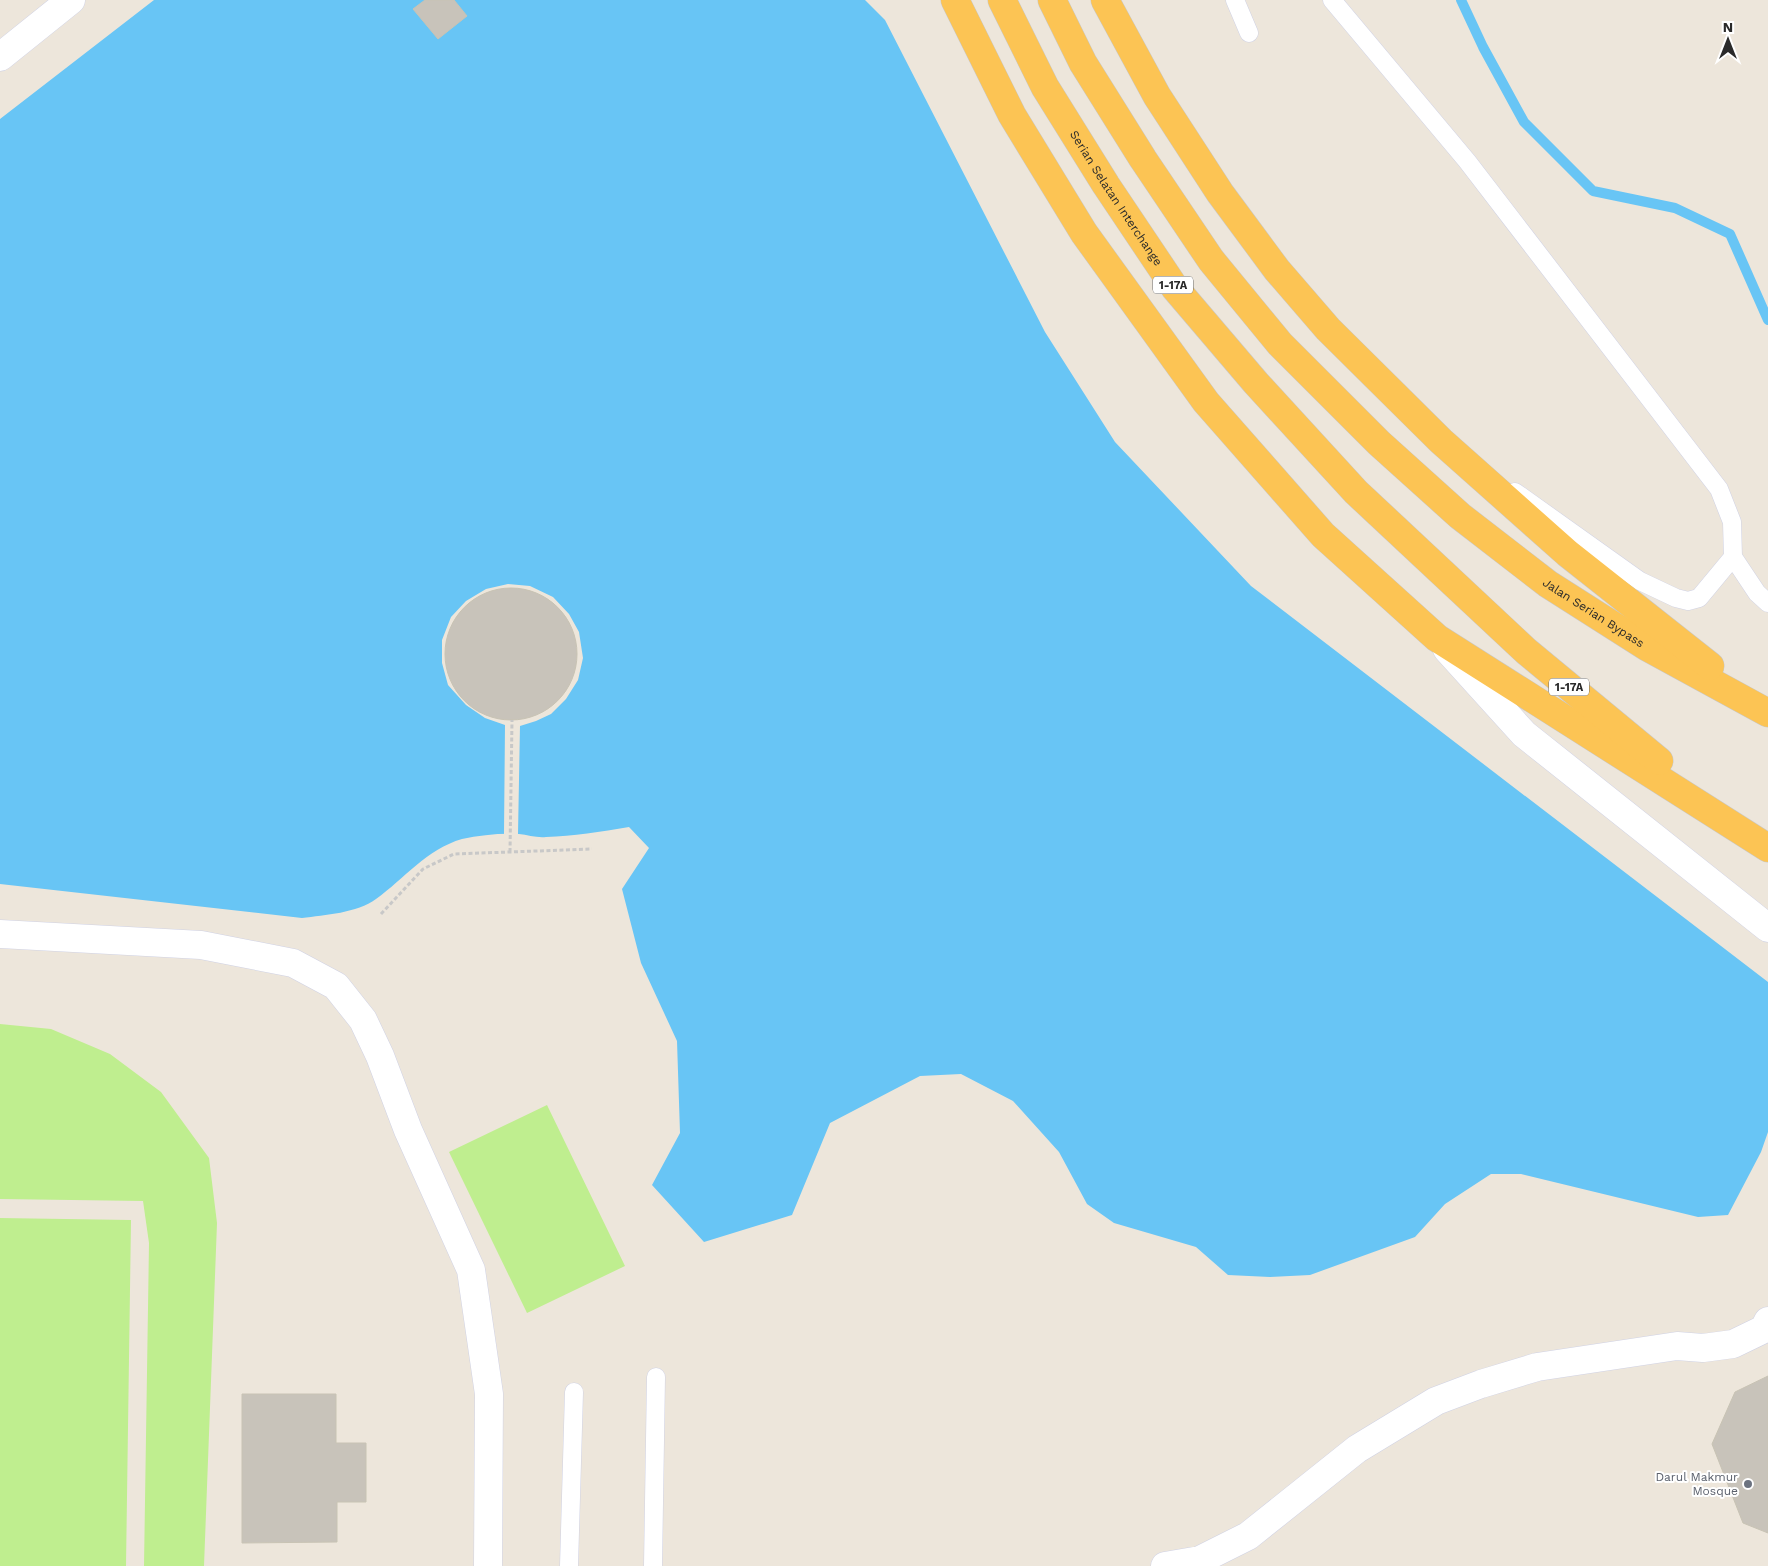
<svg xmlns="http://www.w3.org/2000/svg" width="1768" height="1566" font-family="'Work Sans',sans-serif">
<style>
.pitch{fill:#bfee8f}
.water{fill:#68c5f5}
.pier{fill:#ede6db}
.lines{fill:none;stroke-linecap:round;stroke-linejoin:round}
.stream{stroke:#68c5f5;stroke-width:10}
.building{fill:#c8c3ba;stroke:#c8c3b4}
.service-casing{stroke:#d0d2e4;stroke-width:19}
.minor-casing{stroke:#d0d2e4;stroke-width:29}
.tertiary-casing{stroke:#d0d2e4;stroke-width:29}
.trunk-casing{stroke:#c8c8c8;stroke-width:29}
.path{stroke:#c8c8c8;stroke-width:3;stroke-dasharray:4 2.5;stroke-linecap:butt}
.service{stroke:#fff;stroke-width:18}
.minor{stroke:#fff;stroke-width:28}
.tertiary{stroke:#fff;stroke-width:28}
.trunk{stroke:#fcc454;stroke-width:28}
.worship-dot{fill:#6b7280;stroke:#fff;stroke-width:2}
.labels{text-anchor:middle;stroke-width:4;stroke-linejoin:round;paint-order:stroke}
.shield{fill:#fff;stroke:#6a6a6a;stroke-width:1}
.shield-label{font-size:11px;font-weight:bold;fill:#2a2a2a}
.street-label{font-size:12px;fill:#2a2a2a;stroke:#fff}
.worship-label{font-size:12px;fill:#5b616d;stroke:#fff;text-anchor:end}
</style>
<rect width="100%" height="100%" fill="#ede6db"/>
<path class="pitch" d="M0 1024 51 1029 110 1054 161 1092 209 1158 217 1223 204 1566H144L149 1243 143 1201 0 1199Z
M547 1105 625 1266 527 1313 449 1152Z
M0 1218 131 1220 126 1566H0Z"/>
<path class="water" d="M154 0H865L885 20 1045 332 1115 442 1251 586 1768 982V1132L1761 1152 1728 1215 1698 1217 1521 1174H1491L1445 1204 1415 1237 1310 1275 1270 1277 1228 1275 1196 1247 1114 1223 1087 1204 1059 1152 1013 1101 961 1074 920 1076 830 1123 792 1215 704 1242 652 1185 680 1133 677 1041 641 963 622 889 649 848 629 827C601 832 573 836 546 837 537 838 528 835 519 834 501 833 480 835 462 839 427 849 404 879 376 899 357 913 325 915 302 918L0 884V119Z"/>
<path class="pier" d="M508 584 530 586 553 597 569 614 579 632 583 658 578 680 566 699 551 714 536 721 520 726 518 834H504L505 725 485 718 466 705 448 685 442 663V640L451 617 466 601 486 589Z"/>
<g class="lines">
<path class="stream" d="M1461 0 1483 47 1524 122 1593 191 1675 208 1730 234 1768 320"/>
</g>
<path class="building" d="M425 0H454L467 16 438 39 413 9Z
M445 654a66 66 0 1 1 132 0a66 66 0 1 1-132 0Z
M1768 1376V1533L1743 1523 1712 1444 1735 1392Z
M242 1394H336V1443H366V1502H337V1542L242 1543Z"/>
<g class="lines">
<defs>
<path id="service" d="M1235 0 1249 33
M1332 0 1467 161 1719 489 1732 522 1733 557 1757 593 1768 603
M1515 492 1640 581 1676 598 1688 601 1699 598 1733 557
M569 1566 574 1392
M653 1566 656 1377"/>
<path id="minor" d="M1447 649 1524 734 1768 928
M0 934 201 945 293 963 336 986 363 1020 380 1056 408 1130 471 1270 489 1394 488 1566
M1165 1566 1200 1560 1248 1536 1357 1449 1436 1401 1481 1384 1537 1367 1677 1346 1703 1348 1733 1344 1764 1329 1768 1321"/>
<path id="tertiary" d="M0 57 71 0"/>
<g id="trunk">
<path d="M955 0 1012 115 1084 233 1206 402 1323 535 1437 638 1768 848"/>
<path id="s1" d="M1002 0 1045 87 1106 185 1175 288 1256 383 1356 492 1526 651 1659 761"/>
<path id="s2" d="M1052 0 1083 63 1143 159 1211 260 1280 344 1379 443 1460 516 1548 584 1647 647 1768 713"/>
<path d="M1105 0 1157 96 1220 193 1277 270 1328 329 1441 441 1567 553 1710 666"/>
</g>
</defs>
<use href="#service" class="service-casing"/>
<use href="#minor" class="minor-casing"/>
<use href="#tertiary" class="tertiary-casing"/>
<use href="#trunk" class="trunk-casing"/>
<path class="path" d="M510 852 512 720
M381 914 423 869 454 854 592 849"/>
<use href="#service" class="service"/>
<use href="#minor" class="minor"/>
<use href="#tertiary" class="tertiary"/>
<use href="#trunk" class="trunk"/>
</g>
<circle class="worship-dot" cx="1748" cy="1484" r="5"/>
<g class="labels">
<g class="shield">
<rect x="1153" y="276.5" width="40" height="17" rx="4"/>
<rect x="1549" y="678.5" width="40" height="17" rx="4"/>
</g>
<g class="shield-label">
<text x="1173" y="289">1-17A</text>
<text x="1569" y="691">1-17A</text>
</g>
<g class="street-label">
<text dy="4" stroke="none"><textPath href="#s1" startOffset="229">Serian Selatan Interchange</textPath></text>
<text dy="4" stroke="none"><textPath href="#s2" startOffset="828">Jalan Serian Bypass</textPath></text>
</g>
<g class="worship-label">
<text x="1738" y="1481">Darul Makmur<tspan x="1738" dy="14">Mosque</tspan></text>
</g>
</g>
<g transform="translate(1728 40)" stroke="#ffffff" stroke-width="4" paint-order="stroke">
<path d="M0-4L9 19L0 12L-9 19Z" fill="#2a2a2a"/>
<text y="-8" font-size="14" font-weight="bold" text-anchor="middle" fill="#2a2a2a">N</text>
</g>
</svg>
